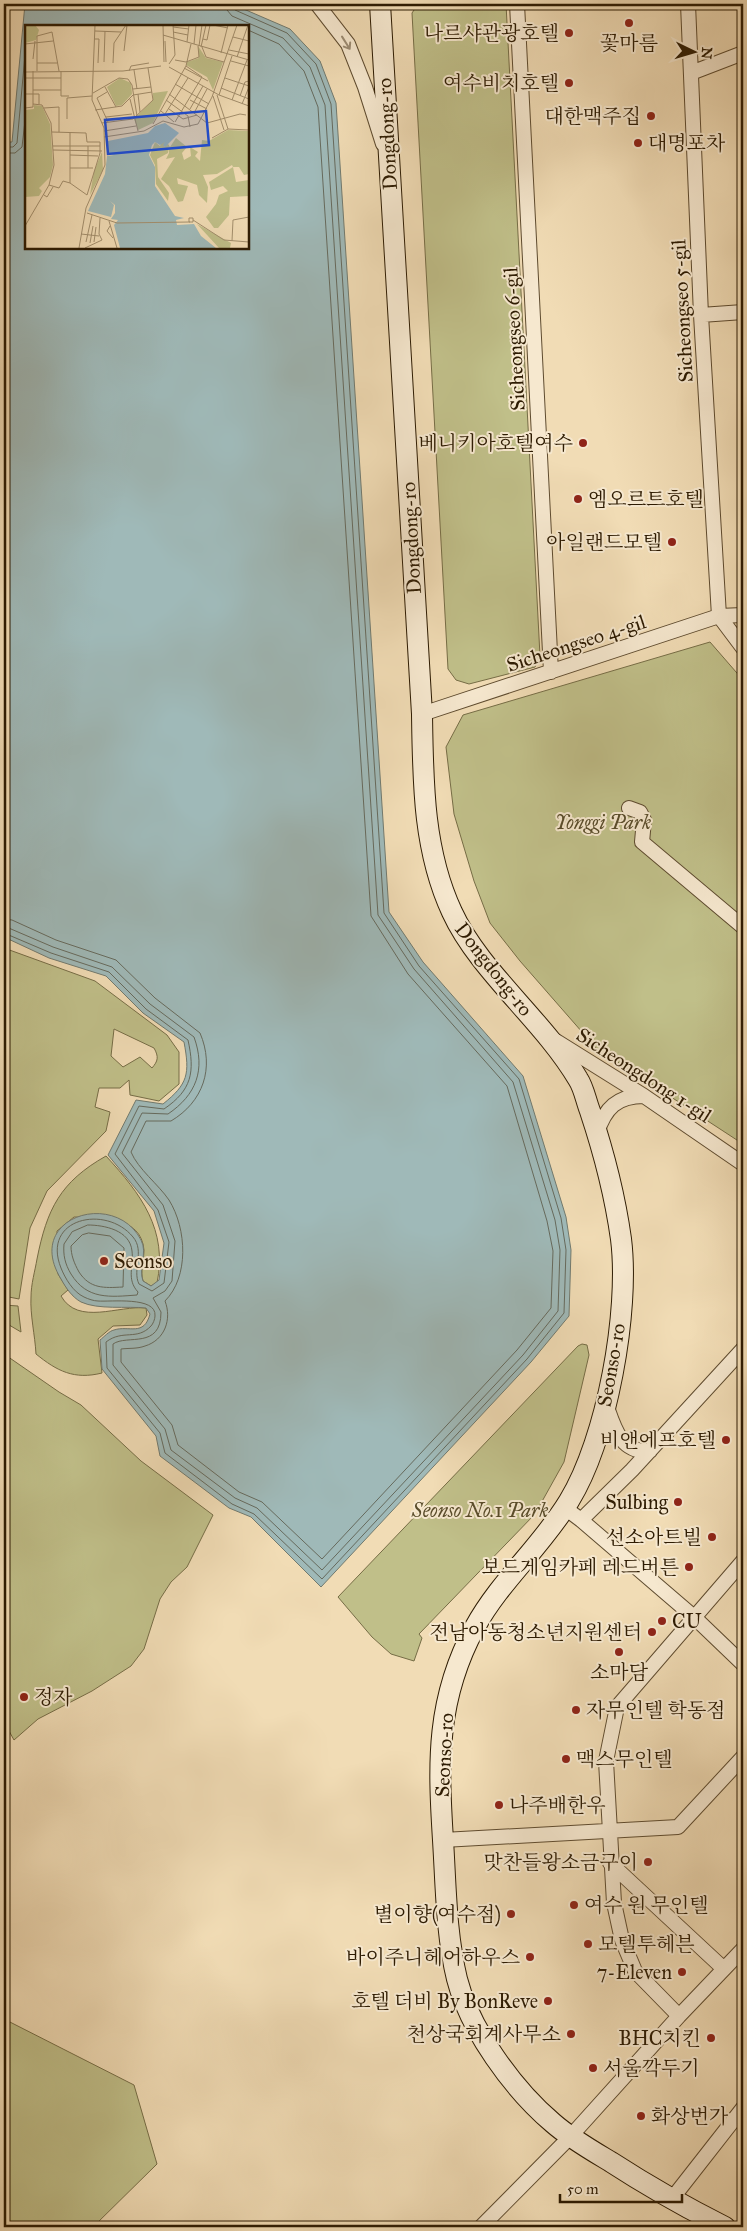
<svg xmlns="http://www.w3.org/2000/svg" width="747" height="2231" font-family="'IM FELL Great Primer','Noto Serif KR',serif">
<style>
.green{fill:#c0bf89;stroke:#766d46;fill-rule:evenodd}
.water{fill:#9fb9b8;stroke:#717a6f;fill-rule:evenodd}
.lines{fill:none;stroke-linecap:round;stroke-linejoin:round}
.shore{stroke:#666a5d;stroke-width:1}
.street-casing{stroke:#5e4b2f;stroke-width:16}
.secondary-casing{stroke:#2d1b02;stroke-width:22}
.street{stroke:#f6e8cf;stroke-width:14}
.secondary{stroke:#f6e8cf;stroke-width:20}
.oneway{stroke:#9c8c73}
.poi-dot{fill:#8f2418;stroke:#f6e8cf;stroke-width:2}
.labels{text-anchor:middle;stroke-width:4;stroke-linejoin:round;paint-order:stroke}
.poi-label{font-size:20px;fill:#2d1b02;stroke:#f6e8cf;text-anchor:end}
.street-label{font-size:20px;fill:#2d1b02;stroke:#f6e8cf}
.park-label{font-size:20px;font-style:italic;fill:#594c2a;stroke:#f6e8cf}
.inset-road{fill:none;stroke:#a38f6d;stroke-width:1}
.view{fill:#1d4ed8;fill-opacity:0.15;stroke:#1d4ed8;stroke-width:2.5}
.inset-edge{fill:none;stroke:#2d1b02;stroke-width:2.5}
</style>
<rect width="100%" height="100%" fill="#f1dcb5"/>
<filter id="stains"><feTurbulence type="fractalNoise" baseFrequency=".004" numOctaves="4"/><feColorMatrix values="0 0 0 0 .2 0 0 0 0 .09 0 0 0 0 .02 0 0 0 .5 -.17"/></filter>
<radialGradient id="worn" r=".72"><stop offset=".6" stop-color="#630" stop-opacity="0"/><stop offset="1" stop-color="#630" stop-opacity=".3"/></radialGradient>
<path class="green" d="M418 4H506L540 656 535 667 469 684 456 680 448 669 412 13Z
M710 642 743 680V1144L596 1048 520 961 490 923 474 881 454 814 446 747 463 715Z
M4 948 95 981 167 1035 179 1052V1084L159 1101 130 1095 129 1080 120 1088H99L95 1107 110 1112 106 1131 47 1191 30 1228 19 1299 4 1296ZM114 1029 154 1048C159 1057 158 1061 152 1068L140 1057 123 1067 111 1056Z
M106 1156C141 1194 168 1230 157 1283L151 1286 143 1281C140 1271 144 1260 144 1250 141 1215 99 1218 74 1217L57 1231 58 1274 68 1290 61 1296C78 1326 119 1305 146 1308L147 1315 140 1325 113 1326 98 1339 102 1373C74 1380 57 1371 36 1354 35 1335 30 1315 31 1297 31 1284 35 1271 37 1259 47 1209 60 1182 106 1156Z
M4 1305 18 1306 21 1332 4 1322Z
M582 1344 587 1345 589 1355 564 1462 535 1514 419 1634 422 1638 414 1661 391 1654 372 1637 338 1597 578 1346Z
M4 1354 59 1392 81 1405 141 1461 213 1515 187 1567 171 1582 160 1599 144 1649 131 1666 92 1691 38 1719 14 1740 4 1722Z
M4 2019 134 2085 157 2164 93 2227H4Z"/>
<path class="water" d="M25 4H232L290 29 320 61 336 103 389 912 423 962 523 1076 566 1217 571 1250 569 1316 531 1362 321 1587 251 1517 229 1508 160 1456 156 1436 102 1369 100 1340C104 1337 109 1331 114 1330 129 1325 144 1337 150 1314L146 1308C127 1306 98 1310 81 1302 72 1297 66 1288 61 1279 23 1217 115 1189 141 1240 148 1253 138 1268 143 1281L151 1286 159 1280 164 1243 154 1211 108 1155 136 1100 163 1104C188 1084 190 1074 184 1042L143 1013 106 976 49 958 4 937V142H12ZM26 26H248V248H26Z"/>
<g class="lines">
<path class="shore" d="M4 147H13L17 143 26 44
M4 153H15L22 147 26 112
M4 919 12 920 56 940 116 960 155 998 200 1033C215 1068 203 1102 171 1121H146L131 1152C138 1169 158 1184 169 1200 187 1229 189 1277 165 1301 172 1319 165 1340 145 1346 137 1349 129 1348 121 1349V1362L172 1425 178 1445 239 1492 262 1502 322 1559 517 1350 551 1308 553 1251 547 1221 507 1086 408 974 371 916 318 107 304 71 279 44 248 30
M4 926 53 947 112 967 150 1004 194 1037C206 1070 196 1095 168 1114L142 1113 122 1153 163 1205 175 1241 172 1281 165 1291 153 1298 161 1312C161 1350 127 1334 113 1344V1365L165 1429 171 1450 235 1498 257 1508 322 1570 523 1355 558 1311 560 1250 555 1220 513 1082 414 969 378 915 325 105 310 67 283 38 232 16 227 10 226 4
M4 933 51 953 109 972 146 1009 188 1040C195 1072 192 1090 164 1109L139 1106 115 1154 158 1210 169 1242 164 1283 152 1291 139 1284C132 1270 145 1251 133 1237 106 1204 41 1218 61 1268 65 1278 73 1292 84 1297 88 1299 94 1301 98 1301 110 1302 157 1296 155 1316 155 1319 153 1324 151 1326 137 1341 123 1329 106 1342L107 1368 160 1433 165 1453 232 1504 254 1514 322 1579 527 1359 564 1313 566 1250 561 1218 519 1079 419 966 384 913 331 104 316 64 287 33 235 10 232 4
M88 1225C104 1225 130 1230 132 1251 134 1266 126 1279 138 1292L137 1295C110 1297 87 1300 71 1274 65 1264 63 1255 64 1244L72 1232Z
M89 1233 110 1236 124 1248 123 1287C104 1288 90 1289 79 1272 74 1263 71 1255 71 1246L82 1235Z"/>
<defs>
<path id="street" d="M317 4 348 44 365 87 383 144
M517 4 551 672
M688 4 701 315 719 616
M691 73 743 53
M701 315 743 312
M719 616 743 648
M422 714 719 616 743 615
M629 808 640 812 644 820 642 842 743 927
M556 1041 644 1096 743 1164
M597 1133C605 1108 617 1096 644 1096
M606 1404C614 1427 620 1453 650 1451
M565 1508 581 1520 632 1470 743 1349
M581 1520 694 1617 743 1664
M443 1840 678 1827 743 1757
M610 1863 724 1969
M679 2016 635 1971 622 1940 614 1903 606 1761 617 1707 743 1561
M671 2200 743 2108
M481 2227 570 2137 679 2016 743 1949"/>
<path id="secondary" d="M380 4 422 714C423 781 423 850 452 912 479 971 544 1021 578 1079 584 1088 586 1101 590 1111 604 1153 615 1196 621 1239 630 1311 607 1439 569 1501 542 1546 500 1581 475 1627 436 1699 438 1762 443 1840 446 1887 446 1934 457 1979 470 2030 513 2089 553 2123 570 2138 591 2150 611 2162 648 2186 685 2207 725 2227"/>
</defs>
<use href="#street" class="street-casing"/>
<use href="#secondary" class="secondary-casing"/>
<use href="#street" class="street"/>
<use href="#secondary" class="secondary"/>
</g>
<defs><path id="oneway-shaft" d="M-6 0H5M1.5-3L5.5 0L1.5 3" fill="none" stroke-width="1.6" stroke-linecap="round" stroke-linejoin="round" transform="scale(1.25)"/></defs>
<use class="oneway" href="#oneway-shaft" transform="translate(346 43) rotate(58)"/>
<g class="poi-dot">
<circle cx="629" cy="23" r="5"/>
<circle cx="569" cy="33" r="5"/>
<circle cx="569" cy="83" r="5"/>
<circle cx="651" cy="116" r="5"/>
<circle cx="638" cy="143" r="5"/>
<circle cx="583" cy="443" r="5"/>
<circle cx="578" cy="499" r="5"/>
<circle cx="672" cy="542" r="5"/>
<circle cx="104" cy="1261" r="5"/>
<circle cx="726" cy="1440" r="5"/>
<circle cx="678" cy="1502" r="5"/>
<circle cx="712" cy="1537" r="5"/>
<circle cx="689" cy="1567" r="5"/>
<circle cx="662" cy="1621" r="5"/>
<circle cx="652" cy="1632" r="5"/>
<circle cx="619" cy="1652" r="5"/>
<circle cx="24" cy="1697" r="5"/>
<circle cx="576" cy="1710" r="5"/>
<circle cx="566" cy="1759" r="5"/>
<circle cx="499" cy="1805" r="5"/>
<circle cx="648" cy="1862" r="5"/>
<circle cx="574" cy="1905" r="5"/>
<circle cx="511" cy="1914" r="5"/>
<circle cx="588" cy="1944" r="5"/>
<circle cx="530" cy="1957" r="5"/>
<circle cx="682" cy="1972" r="5"/>
<circle cx="548" cy="2001" r="5"/>
<circle cx="571" cy="2034" r="5"/>
<circle cx="711" cy="2038" r="5"/>
<circle cx="593" cy="2068" r="5"/>
<circle cx="641" cy="2116" r="5"/>
</g>
<g class="labels">
<g class="poi-label">
<text x="559" y="40">나르샤관광호텔</text>
<text x="629" y="50" text-anchor="middle">꽃마름</text>
<text x="559" y="90">여수비치호텔</text>
<text x="641" y="123">대한맥주집</text>
<text x="648" y="150" text-anchor="start">대명포차</text>
<text x="573" y="450">베니키아호텔여수</text>
<text x="588" y="506" text-anchor="start">엠오르트호텔</text>
<text x="662" y="549">아일랜드모텔</text>
<text x="114" y="1268" text-anchor="start">Seonso</text>
<text x="716" y="1447">비앤에프호텔</text>
<text x="668" y="1509">Sulbing</text>
<text x="702" y="1544">선소아트빌</text>
<text x="679" y="1574">보드게임카페 레드버튼</text>
<text x="672" y="1628" text-anchor="start">CU</text>
<text x="642" y="1639">전남아동청소년지원센터</text>
<text x="619" y="1679" text-anchor="middle">소마담</text>
<text x="34" y="1704" text-anchor="start">정자</text>
<text x="586" y="1717" text-anchor="start">자무인텔 학동점</text>
<text x="576" y="1766" text-anchor="start">맥스무인텔</text>
<text x="509" y="1812" text-anchor="start">나주배한우</text>
<text x="638" y="1869">맛찬들왕소금구이</text>
<text x="584" y="1912" text-anchor="start">여수 원 무인텔</text>
<text x="501" y="1921">별이향(여수점)</text>
<text x="598" y="1951" text-anchor="start">모텔투헤븐</text>
<text x="520" y="1964">바이주니헤어하우스</text>
<text x="672" y="1979">7-Eleven</text>
<text x="538" y="2008">호텔 더비 By BonReve</text>
<text x="561" y="2041">천상국회계사무소</text>
<text x="701" y="2045">BHC치킨</text>
<text x="603" y="2075" text-anchor="start">서울깍두기</text>
<text x="651" y="2123" text-anchor="start">화상번가</text>
</g>
<g class="street-label">
<text transform="translate(387 134) rotate(-93)" y="7">Dongdong-ro</text>
<text transform="translate(682 311) rotate(-93)" y="7">Sicheongseo 5-gil</text>
<text transform="translate(514 339) rotate(-93)" y="7">Sicheongseo 6-gil</text>
<text transform="translate(411 538) rotate(-93)" y="7">Dongdong-ro</text>
<text transform="translate(576 643) rotate(-18)" y="7">Sicheongseo 4-gil</text>
<text transform="translate(494 969) rotate(52)" y="7">Dongdong-ro</text>
<text transform="translate(644 1075) rotate(33)" y="7">Sicheongdong 1-gil</text>
<text transform="translate(611 1365) rotate(-80)" y="7">Seonso-ro</text>
<text transform="translate(444 1755) rotate(-87)" y="7">Seonso-ro</text>
</g>
<g class="park-label">
<text x="603" y="829">Yonggi Park</text>
<text x="480" y="1517">Seonso No.1 Park</text>
</g>
</g>
<g transform="translate(25 25)">
<rect width="224" height="224" fill="#f1dcb5"/>
<path d="M0 0H10L14 5 11 15 0 18ZM173 21 181 33 198 37 188 65 182 52 161 40 162 37 174 33ZM95 53 106 58 107 69 97 80 91 81 82 62ZM143 66 128 98 113 105 109 94 128 75V68ZM9 80 17 81 25 99 28 140 25 152 14 163 17 166 14 171 0 172V85L9 84ZM203 105 224 106V149L219 150 214 142H208L211 157 224 155V171L205 172 204 190 193 203H189L181 192 191 179 194 170 203 166 198 161 186 165 184 157 208 142 207 140 192 149 178 150 183 162 182 178 174 170 172 160 152 153 153 159 163 161 158 176 153 177 144 161 136 154 150 132 141 134 144 128 143 122V128L132 134 133 152 144 168 143 176 131 159 130 140 125 130 130 117 135 121 137 117H140L139 122 142 117 145 122 151 113 162 122 157 128 159 135 166 131 165 122 173 127 170 131 175 136 177 115 184 116ZM77 127 78 145 65 170 69 146ZM172 199 206 218 205 223H194Z" fill="#c0bf89"/>
<path d="M140 98 154 108 140 122 138 120 140 117 135 120 130 117 127 120 124 130 130 142V161L150 191 159 193 151 195 152 200 169 199 176 211 191 223H95L89 200 93 195 86 194 90 188V180L85 176 89 180 86 192 63 186 80 149 82 131 89 130 82 128 83 116 123 108 130 101Z" fill="#9fb9b8"/>
<path class="inset-road" d="M138 0 139 37M188 0 203 3M148 2 164 4M70 6 96 7M148 7 163 10M138 10 224 35M208 12 224 16M69 14H74L73 38M178 14 182 15 185 0M140 16 141 37M162 17 164 0M0 19 28 16M169 19 171 0M174 21 177 0M176 22 181 0M177 22 181 32 199 37M204 25 224 29M99 26 102 0M196 28 203 0M207 31 194 70 224 81M212 32 223 0M8 34 10 16M150 35 161 37 174 32 173 21M206 36 224 41M79 37 80 6M12 38H32M88 38 89 18 101 0M144 39 150 30 148 0M144 42 194 70M159 43 183 56M109 45 112 64M12 46V11L27 7 34 46M36 46V71H44M104 46 106 41 124 38M0 47 98 46 136 41M0 53H36M200 53 224 61M150 59 184 79M80 62 91 82M196 63 224 74M108 64 126 62M8 65H36M82 67 72 73 83 97M68 68 94 53 103 54 107 60 112 91M0 69H14V79M113 69 115 87M144 69 182 98 215 89 221 90M192 70 203 104M188 71 199 105M215 71 220 57 224 56M105 74 113 106M141 75 163 91 165 102M165 75 182 84M207 75 222 35M217 79 224 62M0 83 8 82V46M19 83 34 82V107M144 84 158 94 172 90M165 84 178 61M70 85 97 81 108 70 127 67M136 86 149 97M169 88 182 64M140 89 163 53M81 92 107 89M42 94V73L67 71M108 94 128 75 123 43M150 97 177 52 161 41M77 98 108 94M128 99 161 41 166 19M79 106 111 101M27 107 61 108 62 117H75V128L62 170M45 107V158L62 170M79 112 119 106 138 96 159 102 173 99 187 72 212 0M187 113 203 104 224 105M28 121H75M28 125 77 126M45 130 73 131M45 143H68M63 143V121M24 160 34 163 38 156 45 158M19 170 22 172 28 162M62 188 92 198 165 197M164 193H168V197H164ZM168 195 199 215 224 217M84 196 92 223M0 201 24 160 29 140 26 98 17 80 8 79M85 201 82 206 88 213M56 209 74 211M207 216 208 195 224 192M61 217 67 190M69 217 71 202M65 218 68 201M54 223 61 183 80 140 79 103 67 75 70 0M60 223 77 215 74 209 75 193"/>
<path class="view" d="M181 86 184 120 83 129 80 95Z"/>
<rect width="224" height="224" class="inset-edge"/>
</g>
<rect width="747" height="2231" fill="none" stroke="#f1dcb5" stroke-width="20"/>
<rect x="5" y="5" width="737" height="2221" fill="none" stroke="#2d1b02" stroke-width="2.5"/>
<rect x="10" y="10" width="727" height="2211" fill="none" stroke="#2d1b02"/>
<g transform="translate(694 52) rotate(95)" stroke="#f6e8cf" stroke-width="4" paint-order="stroke">
<path d="M0-4L9 19L0 12L-9 19Z" fill="#2d1b02"/>
<text y="-8" font-size="14" font-weight="bold" text-anchor="middle" fill="#2d1b02">N</text>
</g>
<path d="M560 2194v8h122v-8" fill="none" stroke="#2d1b02" stroke-width="2.5"/>
<text x="567" y="2194" font-size="15" fill="#2d1b02" stroke="#f6e8cf" stroke-width="4" paint-order="stroke">50 m</text>
<rect width="100%" height="100%" filter="url(#stains)"/>
<rect width="100%" height="100%" fill="url(#worn)"/>
</svg>
